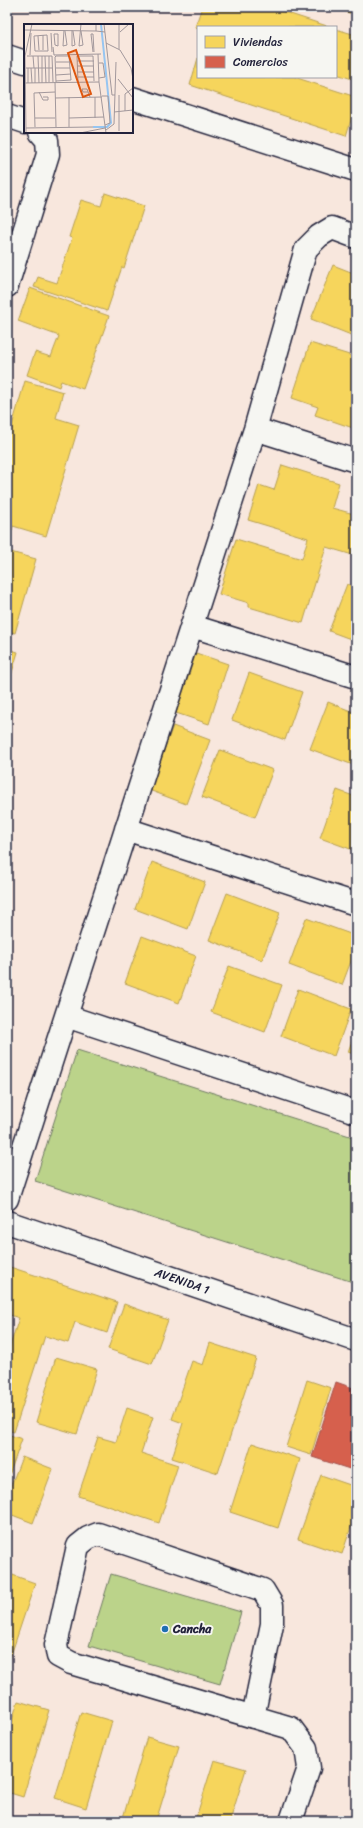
<svg xmlns="http://www.w3.org/2000/svg" width="363" height="1828" font-family="Sriracha,sans-serif">
<style>
.grass{fill:#bbd38a;stroke:#6e7a62}
.homes{fill:#f6d55c;stroke:#b69f52}
.shops{fill:#d6604d;stroke:#a04d48}
.lines{fill:none;stroke-linecap:round;stroke-linejoin:round}
.minor-casing{stroke:#22223b;stroke-width:25}
.minor{stroke:#f6f6f2;stroke-width:22}
.poi-dot{fill:#1f6fb2;stroke:#f6f6f2;stroke-width:1.5}
.labels{text-anchor:middle;stroke-width:4;stroke-linejoin:round;paint-order:stroke}
.street-label{font-size:12px;fill:#22223b;stroke:#f6f6f2}
.poi-label{font-size:12px;font-weight:bold;fill:#22223b;stroke:#f6f6f2;text-anchor:start}
.inset-river{fill:none;stroke:#96c5f1;stroke-width:2}
.inset-road{fill:none;stroke:#a2989c;stroke-width:1}
.view{fill:#de560e;fill-opacity:0.15;stroke:#de560e;stroke-width:2}
.inset-edge{fill:none;stroke:#22223b;stroke-width:2}
</style>
<rect width="100%" height="100%" fill="#f8e7dd"/>
<filter id="ink" filterUnits="userSpaceOnUse"><feTurbulence type="fractalNoise" baseFrequency=".025" numOctaves="2"/><feDisplacementMap in="SourceGraphic" scale="8" xChannelSelector="R" yChannelSelector="G"/><feConvolveMatrix kernelMatrix="1 2 1 2 8 2 1 2 1" color-interpolation-filters="sRGB"/></filter>
<g filter="url(#ink)">
<path class="grass" d="M77 1050 356 1138V1283L35 1181Z
M111 1574 241 1612 220 1684 89 1646Z"/>
<path class="homes" d="M202 7H269L330 27H198V28L195 27Z
M330 7H356V15Z
M336 29 356 35V80L336 74Z
M198 58V77H294L356 97V104L346 136 190 85Z
M7 168 11 170 7 188Z
M105 193 144 206 124 268 122 267 107 311 34 287 38 277 57 283 72 238 69 237 81 200 101 206Z
M333 265 356 274V337L311 319Z
M30 288 109 316 83 389 61 381 59 387 27 375 35 352 51 357 59 336 18 321Z
M310 343 356 357V429L315 415 318 407 292 398Z
M25 381 63 392 56 418 79 425 46 536 13 526 7 548V443Z
M282 465 339 483 332 508 354 514 356 508V556L326 547 303 623 249 607V603L219 594 236 539 302 559 308 538 248 520 259 485 274 490Z
M7 551 36 559 15 633 7 631Z
M347 584 356 587V641L329 631Z
M7 649 18 652 7 689Z
M196 653 228 664 209 724 176 713Z
M249 673 302 692 285 740 232 720Z
M328 702 356 713V766L310 749Z
M173 726 210 740 186 804 149 790Z
M220 750 273 770 255 817 202 797Z
M337 790 356 797V851L320 838Z
M152 862 205 882 188 929 135 909Z
M227 893 280 913 262 960 209 940Z
M306 918 356 936V948L342 985 289 965Z
M142 936 196 956 179 1003 125 983Z
M229 966 282 985 265 1032 211 1012Z
M298 989 351 1009 334 1056 281 1036Z
M356 1029V1055L348 1052Z
M7 1266 117 1302 107 1333 75 1322 68 1343 45 1336 14 1432 7 1430V1355L19 1318 7 1314Z
M124 1304 168 1320 152 1364 108 1349Z
M210 1343 256 1358 218 1473 172 1458 183 1423 172 1419 192 1361 203 1365Z
M56 1357 97 1369 77 1434 36 1422Z
M307 1380 331 1388 311 1455 286 1447Z
M127 1408 153 1417 141 1453 178 1465 159 1523 78 1496 98 1437 116 1442Z
M7 1434 22 1439 7 1481Z
M252 1443 300 1459 278 1528 230 1512Z
M22 1457 53 1469 33 1523 7 1513V1496Z
M321 1475 356 1487V1512L342 1554 298 1539Z
M7 1573 35 1583 7 1667Z
M18 1701 49 1710 23 1797 7 1792V1737Z
M81 1712 112 1721 86 1808 55 1798Z
M147 1737 179 1746 156 1821H122Z
M214 1760 246 1769 230 1821H195Z"/>
<path class="shops" d="M336 1382 356 1389V1471L312 1457Z"/>
<g class="lines">
<defs>
<path id="minor" d="M7 56 25 62
M132 98 356 170
M7 116 25 122
M7 286 48 154 47 140 40 132
M255 429 356 461
M192 626 356 677
M126 829 356 904
M66 1016 356 1112
M7 1199 255 429 306 249 319 236 332 228 356 237
M7 1222 356 1340
M253 1717 272 1624V1605L263 1590 98 1534 88 1538 78 1546 56 1645 58 1656 71 1663 291 1728 306 1748 309 1768 291 1821"/>
</defs>
<use href="#minor" class="minor-casing"/>
<use href="#minor" class="minor"/>
</g>
</g>
<circle class="poi-dot" cx="165" cy="1629" r="4"/>
<g class="labels">
<g class="street-label">
<text transform="translate(182 1281) rotate(19)" y="4">AVENIDA 1</text>
</g>
<g class="poi-label">
<text x="173" y="1633">Cancha</text>
</g>
</g>
<g transform="translate(24 24)">
<rect width="109" height="109" fill="#f8e7dd"/>
<path class="inset-river" d="M69 103H83L87 99 77 0"/>
<path class="inset-road" d="M57 0 55 22 59 21 57 7M72 0V7L81 8M80 0 88 71H91M0 6 72 7M40 6 39 22 43 21 41 7M48 6V22L51 21 49 7M96 8 105 0M27 9 28 28M30 10H34V22L31 21ZM69 10H67L69 28M69 10 70 28M19 11V26M23 11 24 27H11L10 12ZM14 12 15 26M82 19 96 26 107 44 109 55M29 23 30 31 77 30M95 25V0M74 30 75 58M6 31 7 9M3 32H28L29 58M9 32 10 44M14 32 15 59M18 32V59M21 32 22 59M25 32V58M53 37H70M32 38H46M75 39H79L81 53 75 54M53 42H70M2 44H28M4 44V59M7 44 8 59M11 44V59M32 44H46M53 48H70M32 51 47 50M54 53H70M94 55 109 74M32 57 47 56 45 32H32L31 33 32 58M31 58 32 103M54 58 53 32H69L70 57M0 59 75 58 82 109M15 68 19 76H24V73H19M64 68H59L58 65H63L66 73M10 69 11 103M10 69 31 68M78 72H84L86 99 81 101M45 73V103M71 73V94M31 74 78 73M101 87V70L109 64M90 88 109 86M11 94H31M45 94 80 93M2 104 69 103M82 106 90 100 92 38M95 107V71M2 109 1 32 8 0M56 109 81 104"/>
<path class="view" d="M52 26 67 70 59 73 44 29Z"/>
<rect width="109" height="109" class="inset-edge"/>
</g>
<rect width="363" height="1828" fill="none" stroke="#f6f6f2" stroke-width="24"/>
<rect x="12" y="12" width="339" height="1804" fill="none" stroke="#22223b" stroke-width="1.5" filter="url(#ink)"/>
<rect x="197" y="26" width="140" height="52" fill="#f6f6f2" stroke="#a1a1a9"/>
<rect x="205" y="36" width="20" height="12" fill="#f6d55c" stroke="#a1a1a9"/>
<text x="233" y="46" font-size="12" fill="#22223b">Viviendas</text>
<rect x="205" y="56" width="20" height="12" fill="#d6604d" stroke="#a1a1a9"/>
<text x="233" y="66" font-size="12" fill="#22223b">Comercios</text>
</svg>
